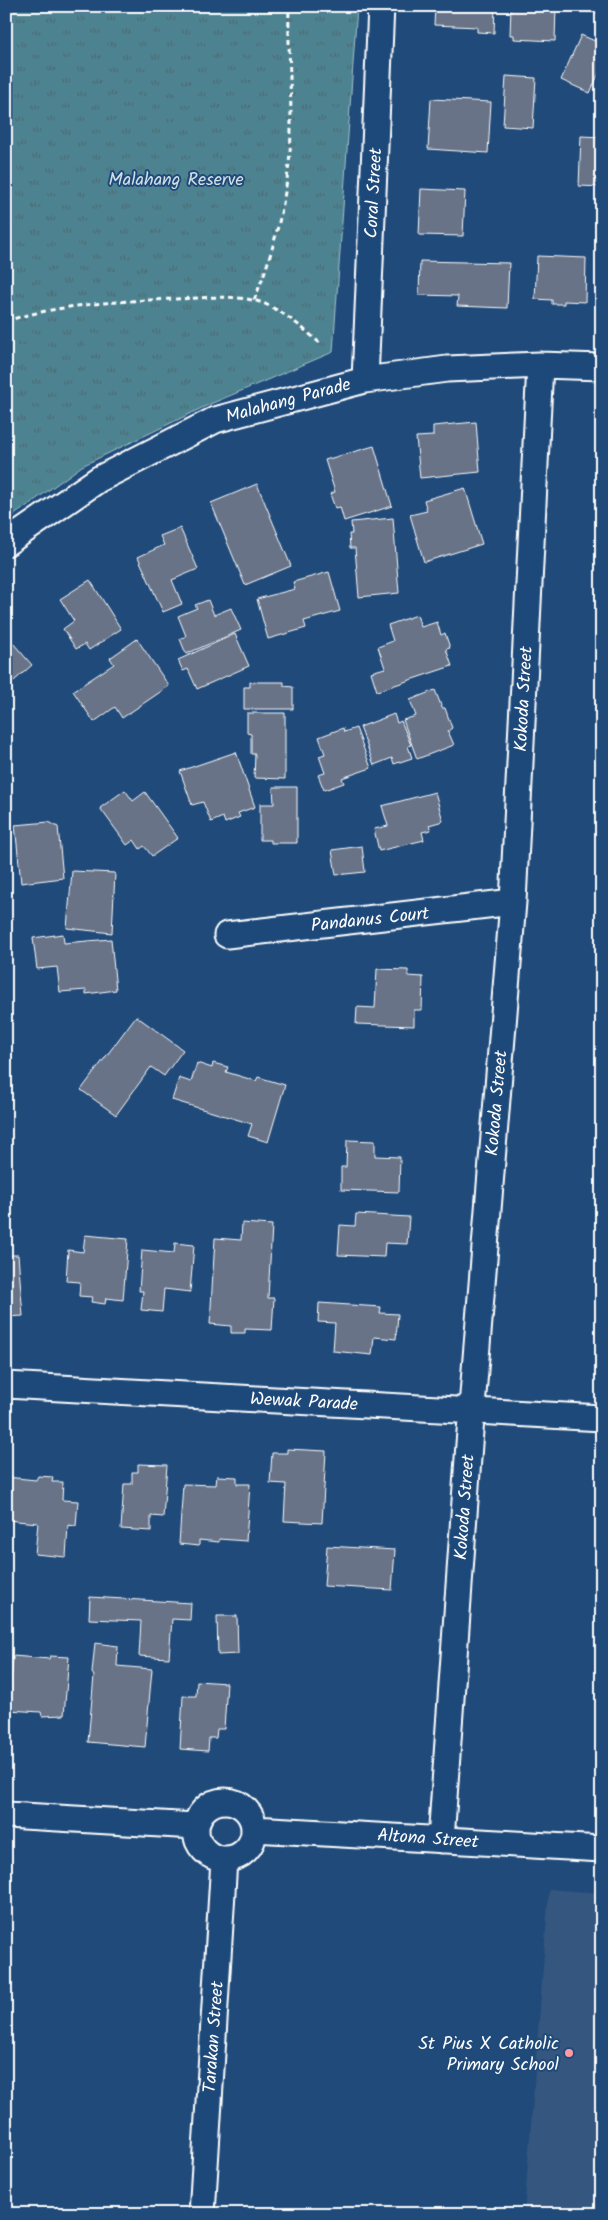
<svg xmlns="http://www.w3.org/2000/svg" width="608" height="2220" font-family="Kalam,sans-serif">
<style>
.built{fill:#35567e}
.park{fill:url(#park-tufts);stroke:#a6c1c8}
.building{fill:#687388;stroke:#fff}
.lines{fill:none;stroke-linecap:round;stroke-linejoin:round}
.minor-casing{stroke:#fff;stroke-width:29}
.path{stroke:#fff;stroke-width:3;stroke-dasharray:5 4;stroke-linecap:butt}
.minor{stroke:#1f4a7a;stroke-width:25}
.poi-dot{fill:#ff9aa2;stroke:#1f4a7a;stroke-width:2}
.labels{text-anchor:middle;stroke-width:4;stroke-linejoin:round;paint-order:stroke}
.park-label{font-size:18px;fill:#d3e0e4;stroke:#1f4a7a}
.street-label{font-size:18px;fill:#fff;stroke:#1f4a7a}
.poi-label{font-size:18px;fill:#fff;stroke:#1f4a7a;text-anchor:end}
</style>
<defs>
<pattern id="park-tufts" width="24" height="20" patternUnits="userSpaceOnUse" patternTransform="scale(1.25)"><rect width="24" height="20" fill="#4e8391"/><path d="M3 7l-1-3M5 7V3M7 7l1-3M15 17l-1-3M17 17v-4M19 17l1-3" fill="none" stroke="#4d6a72"/></pattern>
</defs>
<rect width="100%" height="100%" fill="#1f4a7a"/>
<filter id="ink" filterUnits="userSpaceOnUse"><feTurbulence type="fractalNoise" baseFrequency=".02" numOctaves="2"/><feDisplacementMap in="SourceGraphic" scale="10" xChannelSelector="R" yChannelSelector="G"/><feConvolveMatrix kernelMatrix="1 2 1 2 8 2 1 2 1" color-interpolation-filters="sRGB"/></filter>
<g filter="url(#ink)">
<path class="built" d="M549 1889 602 1893V2214H524Z"/>
<path class="park" d="M6 6H357L333 352 208 405 82 466 6 521Z"/>
<path class="building" d="M435 6H495L494 33 477 32V27L434 25Z
M511 6H556L555 41 514 39V35H510Z
M580 6H602V13L579 12Z
M581 35 602 44V66L590 93 561 80Z
M506 76 536 78 533 128 503 126Z
M431 99 491 102 488 153 428 149Z
M581 136 602 137V187L579 186Z
M421 189 465 191 463 236 419 235Z
M537 256 586 258 585 302 564 301V304H552V300L535 299Z
M420 261 509 263 507 308 457 306 458 296 419 295Z
M476 422 480 472 420 478 416 437 433 436V426Z
M374 446 392 506 344 521 340 507 335 508 330 494 335 492 325 460Z
M257 484 291 566 245 585 211 503Z
M465 488 482 544 424 562 410 515 427 511 424 500Z
M393 518 399 593 359 597 355 548H350L349 534H352L351 522Z
M180 528 198 569 172 580 182 604 163 612 138 557 164 545 160 536Z
M329 572 340 611 304 621 306 628 268 639 257 599 295 589 293 582Z
M90 580 121 629 89 650 85 644 76 649 63 629 74 621 60 599Z
M208 600 214 615 231 608 241 630 186 654 180 639 186 636 178 616 197 608 195 605Z
M417 615 421 627 437 622 441 635 445 633 450 648 446 649 452 666 377 691 371 672 385 668 378 647 393 641 388 625Z
M235 634 249 666 197 689 188 669 183 671 178 660Z
M6 635 32 665 6 688Z
M137 639 169 686 122 718 115 707 94 722 73 691 114 664 110 658Z
M250 682H284V686L293 687V709H244V687H250Z
M435 690 442 708H445L452 728 448 731 454 745 417 759 403 720 416 716 410 700Z
M247 713H285V779L254 778 255 754H251V734L247 733Z
M394 714 397 723 401 721 411 745 408 746 412 758 394 764 392 758 374 765 360 727Z
M343 728 344 732 356 728 371 768 342 778 344 783 324 790 318 775 325 773 319 756 325 754 319 737Z
M236 752 255 807 238 813 240 817 225 823 223 817 211 822 203 802 192 805 180 771Z
M273 787H297V843H271V840H260V804H274Z
M125 790 133 801 145 792 178 838 152 856 144 846 140 849 134 840 127 845 100 808Z
M435 792 443 821 429 825 431 830 422 832 424 840 379 851 374 829 388 826 382 806Z
M49 822 58 827 63 878 21 883 15 825Z
M362 846 365 872 336 875 332 850Z
M72 871 115 873 112 933 67 928Z
M63 934 64 943 111 939 116 990 86 994V990L60 992 57 967 37 969 33 938Z
M377 969 408 970V976L423 977 422 1010H414V1026L356 1024 357 1007 375 1008Z
M136 1016 183 1050 164 1076 151 1067 116 1115 81 1090Z
M197 1063 212 1068 213 1063 228 1067 226 1072 256 1081 258 1077 285 1085 268 1142 248 1136 252 1124 172 1100 179 1078 191 1082Z
M347 1140 375 1141V1156L400 1157 399 1192 341 1190V1167H346Z
M356 1214 409 1217 407 1244 385 1243 384 1257 338 1255 340 1225 355 1226Z
M242 1223 272 1225 268 1298H274L272 1330 245 1329V1333H231V1326L210 1324 215 1238 241 1240Z
M85 1235 128 1239 123 1300 106 1298 105 1304 91 1302 92 1297 79 1296 80 1282 66 1281 68 1250 83 1252Z
M175 1243 194 1245 190 1292 164 1289 162 1312 141 1310 143 1291H139L142 1250 174 1253Z
M6 1255H18L23 1316 6 1317Z
M319 1303 381 1307 380 1313 398 1314 396 1339 374 1337 372 1355 333 1351 335 1323 318 1322Z
M287 1449 326 1451 322 1523 284 1521 286 1484 270 1483 272 1453H287Z
M138 1464 167 1465 163 1517 151 1516V1531L121 1529 124 1484H132V1472H138Z
M38 1476 53 1477 52 1482H63L62 1500 78 1501 76 1526 68 1525 66 1557 35 1554 38 1523 6 1520V1477L36 1480Z
M217 1476 237 1477V1484H250L246 1541 219 1539V1542L199 1540V1546L179 1544 183 1484 216 1485Z
M327 1546 395 1550 392 1590 324 1586Z
M90 1597 191 1603 190 1620 172 1619 169 1658 139 1656 141 1621 89 1619Z
M217 1616H237L238 1654 218 1655Z
M95 1643 118 1646 117 1666 152 1669 145 1747 88 1742 94 1676 92 1673Z
M13 1656 49 1659 50 1656 69 1657 64 1715 42 1716 41 1712 9 1710Z
M197 1681 227 1683 224 1729H217L216 1738H209L208 1751 180 1749 183 1696H196Z"/>
<g class="lines">
<defs>
<path id="minor" d="M365 380 381 6
M6 543 99 479 215 420 365 380 447 369 540 365 602 367
M227 935 513 902
M6 1385 602 1418
M196 1830a29 29 0 1 1 58 0a29 29 0 1 1-58 0Z
M6 1815 195 1826
M254 1829 602 1849
M441 1840 469 1444 513 902 540 365
M202 2214 224 1860"/>
</defs>
<use href="#minor" class="minor-casing"/>
<path class="path" d="M254 300C276 248 291 182 291 125 291 85 288 46 289 6
M6 321C61 304 119 301 176 299 201 298 228 295 252 300 276 304 304 329 322 345"/>
<use href="#minor" class="minor"/>
</g>
</g>
<circle class="poi-dot" cx="569" cy="2053" r="5"/>
<g class="labels">
<g class="park-label">
<text x="176" y="185">Malahang Reserve</text>
</g>
<g class="street-label">
<text transform="translate(373 193) rotate(-87)" y="6">Coral Street</text>
<text transform="translate(288 400) rotate(-15)" y="6">Malahang Parade</text>
<text transform="translate(523 699) rotate(-87)" y="6">Kokoda Street</text>
<text transform="translate(370 919) rotate(-6)" y="6">Pandanus Court</text>
<text transform="translate(496 1103) rotate(-85)" y="6">Kokoda Street</text>
<text transform="translate(304 1401) rotate(3)" y="6">Wewak Parade</text>
<text transform="translate(464 1507) rotate(-86)" y="6">Kokoda Street</text>
<text transform="translate(428 1838) rotate(4)" y="6">Altona Street</text>
<text transform="translate(213 2037) rotate(-86)" y="6">Tarakan Street</text>
</g>
<g class="poi-label">
<text x="559" y="2049">St Pius X Catholic<tspan x="559" dy="21">Primary School</tspan></text>
</g>
</g>
<rect width="608" height="2220" fill="none" stroke="#1f4a7a" stroke-width="25"/>
<rect x="12" y="12" width="583" height="2195" fill="none" stroke="#fff" stroke-width="2" filter="url(#ink)"/>
</svg>
